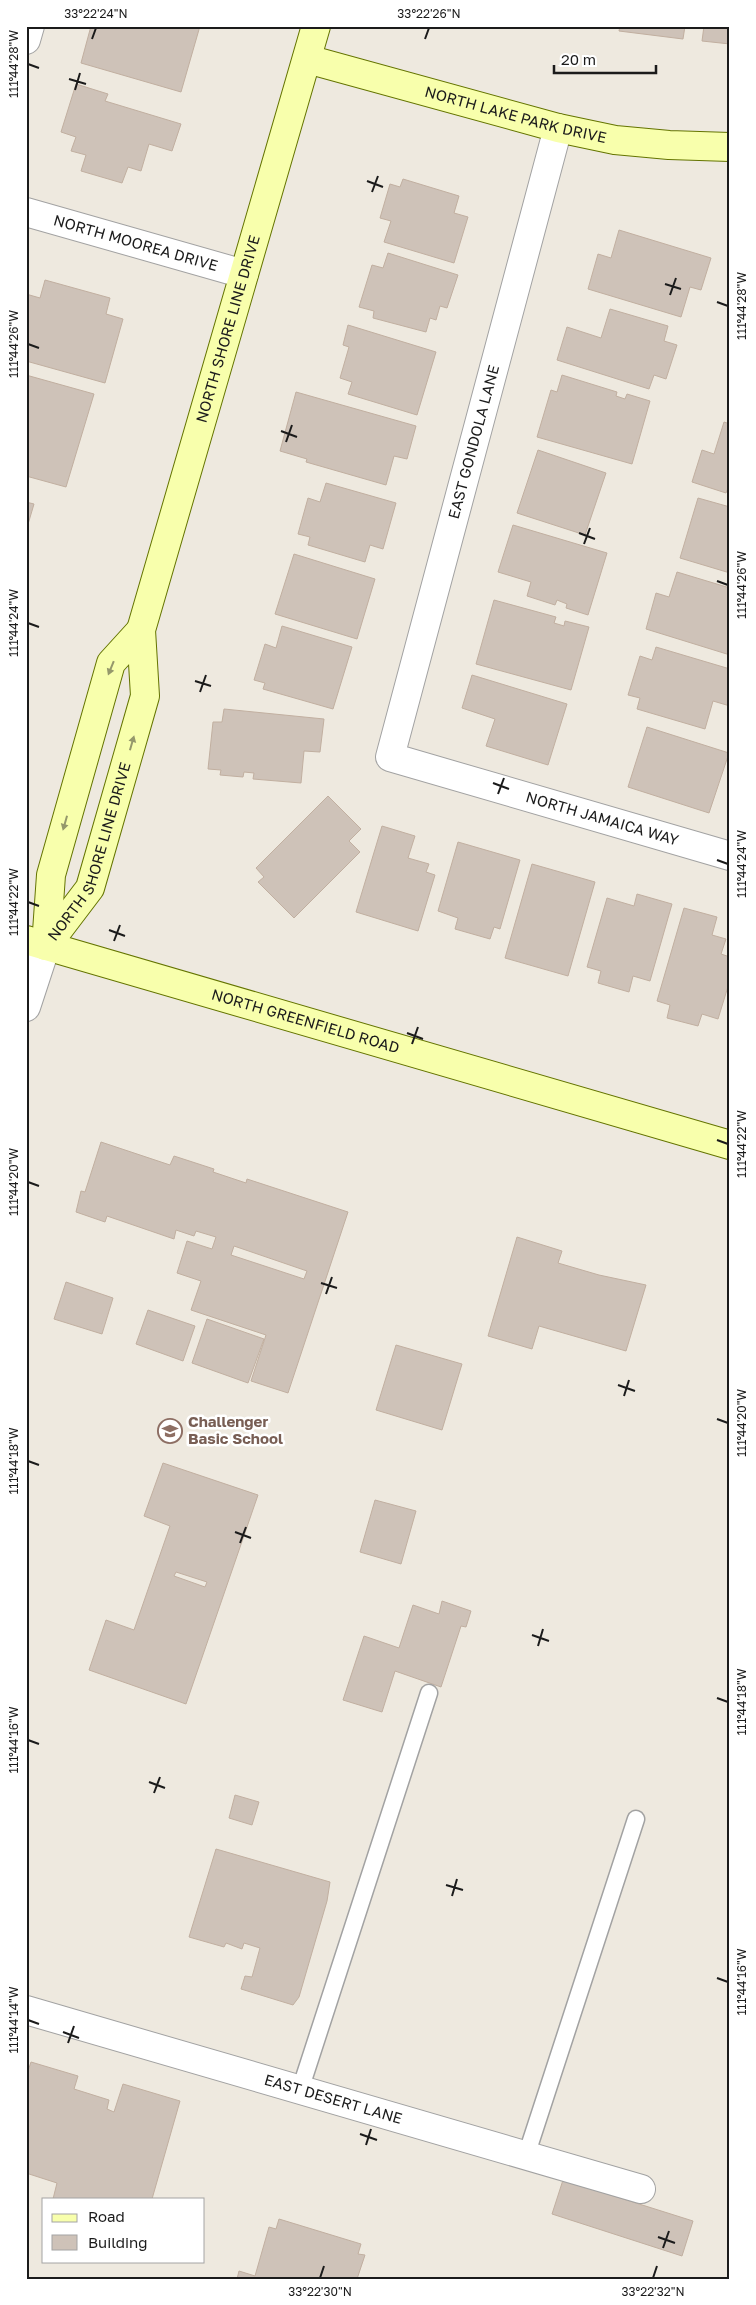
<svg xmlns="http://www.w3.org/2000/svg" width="756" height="2305" font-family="'Golos Text',sans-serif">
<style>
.building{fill:#cec2b8;stroke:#c1afa0;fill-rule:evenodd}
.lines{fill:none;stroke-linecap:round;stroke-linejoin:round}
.lane-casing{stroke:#a2a2a2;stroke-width:19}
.street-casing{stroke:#a2a2a2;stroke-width:30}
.secondary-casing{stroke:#647400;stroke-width:30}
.lane{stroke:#fff;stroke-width:16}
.street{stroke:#fff;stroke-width:28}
.secondary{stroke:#f8ffac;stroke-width:28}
.oneway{fill:#95986b}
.ticks{fill:none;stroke:#1b1b1b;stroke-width:2}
.labels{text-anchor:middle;stroke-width:5;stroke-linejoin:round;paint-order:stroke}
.street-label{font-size:15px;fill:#1b1b1b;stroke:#fff}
.education-label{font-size:15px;font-weight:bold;fill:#785e54;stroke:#fff;text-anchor:start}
.neatline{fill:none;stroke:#1b1b1b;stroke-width:2}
.ticks-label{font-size:12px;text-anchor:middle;fill:#1b1b1b}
</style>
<rect width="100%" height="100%" fill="#eee9df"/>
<path class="building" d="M91 26H200L181 92 81 63Z
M620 26H685L683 39 619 31Z
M704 26H730V44L702 41Z
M76 84 108 94 105 101 181 124 172 151 149 144 141 171 128 167 122 183 81 171 86 155 71 151 76 137 61 132Z
M403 179 459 196 454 213 468 217 454 263 384 242 391 221 380 218 390 184 400 187Z
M619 230 711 258 701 290 690 287 681 317 588 289 598 254 611 258Z
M388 253 458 275 447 308 440 306 436 320 430 318 426 332 373 318 374 311 359 307 372 265 383 268Z
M45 280 110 298 106 314 123 319 105 383 26 361V294L40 298Z
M610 309 668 326 664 341 677 345 666 379 654 375 649 389 557 360 567 327 601 338Z
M348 325 436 352 417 415 348 394 352 382 340 378 349 347 343 345Z
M26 375 94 394 66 487 26 476Z
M562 375 617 392 616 396 625 399 627 394 650 401 632 464 537 437 551 390 557 392Z
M296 392 416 426 407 459 394 456 386 485 306 462 307 459 280 451Z
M724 422 730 424V489L728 488 726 493 692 482 702 450 714 454Z
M538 450 606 473 585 535 517 513Z
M326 483 396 503 383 549 370 545 365 562 308 545 310 537 298 534 308 498 320 502Z
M698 498 730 507V573L680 558Z
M26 502 34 504 26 531Z
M513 525 607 553 588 615 566 608 567 604 557 600 555 605 527 596 531 582 498 572Z
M294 554 375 579 357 639 275 614Z
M677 572 730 588V655L646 629 656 593 669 597Z
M494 600 556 617 554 623 564 626 565 621 589 627 571 690 476 664Z
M282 626 352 647 333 709 263 689 265 683 254 680 265 644 276 648Z
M656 647 730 669V706L713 701 705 729 637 709 640 698 628 695 640 656 652 660Z
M472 675 567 704 548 765 486 746 495 719 462 708Z
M224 709 324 719 320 752 304 751 301 783 253 779 254 773 244 772 243 777 220 775 221 770 208 769 213 722H222Z
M647 727 729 753 709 813 628 787Z
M328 796 361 829 349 841 360 852 294 918 258 882 264 877 256 868Z
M382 826 415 836 408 858 429 864 426 872 435 875 418 931 356 912Z
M458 842 520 860 500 929 494 927 490 939 455 929 458 918 438 911Z
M532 864 595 882 568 976 505 958Z
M637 894 672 904 650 981 633 976 629 992 598 983 601 971 587 967 607 898 634 906Z
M684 908 717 917 712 935 726 939 721 954 730 957V980L718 1019 702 1014 698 1026 667 1018 670 1005 657 1001Z
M101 1142 170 1165 174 1156 214 1169 213 1172 246 1183 247 1179 348 1212 288 1393 251 1381 266 1335 191 1310 201 1281 177 1273 187 1241 212 1249 216 1237 196 1231 194 1236 176 1230 174 1239 107 1216 105 1222 76 1212 81 1191 85 1192ZM234 1246 307 1271 304 1279 231 1255Z
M517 1237 562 1251 558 1263 599 1275 646 1285 626 1351 539 1326 532 1349 488 1336Z
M66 1282 113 1298 102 1334 54 1319Z
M148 1310 195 1326 183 1361 136 1344Z
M207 1319 264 1339 248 1383 192 1363Z
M396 1345 462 1364 442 1430 376 1410Z
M163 1463 258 1495 186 1704 89 1670 106 1620 134 1630 170 1526 144 1516ZM176 1572 207 1582 205 1587 174 1576Z
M375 1500 416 1511 401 1564 360 1552Z
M442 1601 471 1611 466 1627 461 1626 441 1687 395 1671 382 1712 343 1700 364 1636 399 1648 413 1605 439 1614Z
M235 1795 259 1802 252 1825 229 1818Z
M216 1849 330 1882 327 1901 299 1997 293 2005 241 1989 245 1976 252 1977 260 1948 244 1943 242 1949 226 1943 224 1947 189 1937Z
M31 2062 78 2076 74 2089 109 2100 107 2109 114 2112 123 2084 180 2101 152 2199H53L57 2183 26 2173V2077Z
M563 2180 693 2221 682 2256 552 2214Z
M279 2219 361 2244 358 2254 365 2255 357 2279H237L239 2271 255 2276 269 2227 276 2229Z"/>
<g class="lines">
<defs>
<path id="lane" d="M300 2090 429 1693
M526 2156 636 1819"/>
<g id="street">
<path d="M26 40 30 26"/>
<path id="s1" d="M558 128 390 757 730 856"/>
<path id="s2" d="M26 212 244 274"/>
<path d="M26 1007 46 946"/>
<path id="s3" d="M26 2010 641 2189"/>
</g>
<g id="secondary">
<path id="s4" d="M307 59 558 128 615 140 669 145 730 147"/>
<path id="s5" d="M26 940 730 1145"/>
<path id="s6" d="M46 946 90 888 145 696 141 630 316 26"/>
<path d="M46 946 51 875 111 663 141 630"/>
</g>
</defs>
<use href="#lane" class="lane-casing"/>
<use href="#street" class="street-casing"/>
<use href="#secondary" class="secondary-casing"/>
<use href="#lane" class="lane"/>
<use href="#street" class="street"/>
<use href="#secondary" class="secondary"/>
</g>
<defs><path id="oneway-solid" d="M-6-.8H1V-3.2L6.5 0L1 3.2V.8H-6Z" transform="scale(1.25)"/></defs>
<g class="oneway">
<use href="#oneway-solid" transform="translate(111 668) rotate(112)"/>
<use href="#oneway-solid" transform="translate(132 743) rotate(-74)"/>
<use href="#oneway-solid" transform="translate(65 823) rotate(106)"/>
</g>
<path class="ticks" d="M92 39 96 28M425 39 429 28M28 64 39 68M69 79 86 84M75 90 80 73M367 181 383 187M372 192 378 176M665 284 681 289M670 295 676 278M717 302 728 306M28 344 39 348M281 431 297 437M286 442 292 425M579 533 595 539M584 544 590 528M717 581 728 585M28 623 39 627M195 681 211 686M200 692 206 675M493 783 509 789M498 794 504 778M717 860 728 864M28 902 39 906M109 930 125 936M114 941 120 925M407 1033 423 1039M412 1044 418 1027M717 1140 728 1144M28 1182 39 1186M321 1283 337 1288M326 1294 332 1277M618 1385 635 1391M624 1396 629 1380M717 1419 728 1423M28 1461 39 1465M235 1532 251 1538M240 1543 246 1527M532 1635 549 1641M538 1646 543 1629M717 1698 728 1702M28 1740 39 1744M149 1782 165 1788M154 1793 160 1777M446 1885 463 1890M452 1896 457 1879M717 1978 728 1982M28 2020 39 2024M63 2032 79 2038M68 2043 74 2026M360 2134 377 2140M366 2145 371 2129M658 2237 675 2243M663 2248 669 2231M320 2278 324 2266M653 2278 657 2266"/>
<defs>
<symbol id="school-ring" viewBox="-11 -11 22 22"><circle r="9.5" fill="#fff" stroke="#8d6e63" stroke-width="1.5"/><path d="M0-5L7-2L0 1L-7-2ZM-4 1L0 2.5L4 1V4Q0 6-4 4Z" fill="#8d6e63"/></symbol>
</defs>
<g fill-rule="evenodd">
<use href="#school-ring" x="156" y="1417" width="28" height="28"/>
</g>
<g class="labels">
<g class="street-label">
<text dy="5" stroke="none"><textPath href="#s4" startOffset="216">NORTH LAKE PARK DRIVE</textPath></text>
<text dy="5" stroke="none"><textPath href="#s2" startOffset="114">NORTH MOOREA DRIVE</textPath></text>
<text dy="5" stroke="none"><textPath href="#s6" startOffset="652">NORTH SHORE LINE DRIVE</textPath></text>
<text transform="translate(474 442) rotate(-75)" y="5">EAST GONDOLA LANE</text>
<text dy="5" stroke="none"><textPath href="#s1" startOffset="872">NORTH JAMAICA WAY</textPath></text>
<text dy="5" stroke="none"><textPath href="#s6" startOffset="106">NORTH SHORE LINE DRIVE</textPath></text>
<text dy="5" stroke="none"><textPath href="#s5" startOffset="291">NORTH GREENFIELD ROAD</textPath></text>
<text dy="5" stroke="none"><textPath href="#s3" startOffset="320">EAST DESERT LANE</textPath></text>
</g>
<g class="education-label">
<text x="188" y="1427">Challenger<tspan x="188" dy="17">Basic School</tspan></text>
</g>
</g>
<rect width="756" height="2305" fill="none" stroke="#ffffff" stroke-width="55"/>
<rect x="42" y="2198" width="162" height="65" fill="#ffffff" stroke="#a4a4a4"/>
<rect x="52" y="2214" width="25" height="8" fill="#f8ffac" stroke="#a4a4a4"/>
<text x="88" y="2222" font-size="15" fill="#1b1b1b">Road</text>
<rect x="52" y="2235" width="25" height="15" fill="#cec2b8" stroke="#a4a4a4"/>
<text x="88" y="2248" font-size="15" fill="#1b1b1b">Building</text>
<path d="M554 65v8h102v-8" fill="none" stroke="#1b1b1b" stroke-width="2.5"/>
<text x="561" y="65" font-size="15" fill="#1b1b1b" stroke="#ffffff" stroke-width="4" paint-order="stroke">20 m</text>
<rect x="28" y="28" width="700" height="2250" class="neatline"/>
<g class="ticks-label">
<text x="96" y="18">33°22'24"N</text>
<text x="429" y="18">33°22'26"N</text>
<text transform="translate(14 64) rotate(-90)" y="4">111°44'28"W</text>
<text transform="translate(742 306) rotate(-90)" y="4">111°44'28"W</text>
<text transform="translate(14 344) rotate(-90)" y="4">111°44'26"W</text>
<text transform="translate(742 585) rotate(-90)" y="4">111°44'26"W</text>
<text transform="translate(14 623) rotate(-90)" y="4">111°44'24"W</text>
<text transform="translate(742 864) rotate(-90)" y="4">111°44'24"W</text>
<text transform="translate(14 902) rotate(-90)" y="4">111°44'22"W</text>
<text transform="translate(742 1144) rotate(-90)" y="4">111°44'22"W</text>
<text transform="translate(14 1182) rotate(-90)" y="4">111°44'20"W</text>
<text transform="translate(742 1423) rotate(-90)" y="4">111°44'20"W</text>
<text transform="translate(14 1461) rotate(-90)" y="4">111°44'18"W</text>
<text transform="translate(742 1702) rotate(-90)" y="4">111°44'18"W</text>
<text transform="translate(14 1740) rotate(-90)" y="4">111°44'16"W</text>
<text transform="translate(742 1982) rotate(-90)" y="4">111°44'16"W</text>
<text transform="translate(14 2020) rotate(-90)" y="4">111°44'14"W</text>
<text x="320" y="2296">33°22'30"N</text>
<text x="653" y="2296">33°22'32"N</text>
</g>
</svg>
